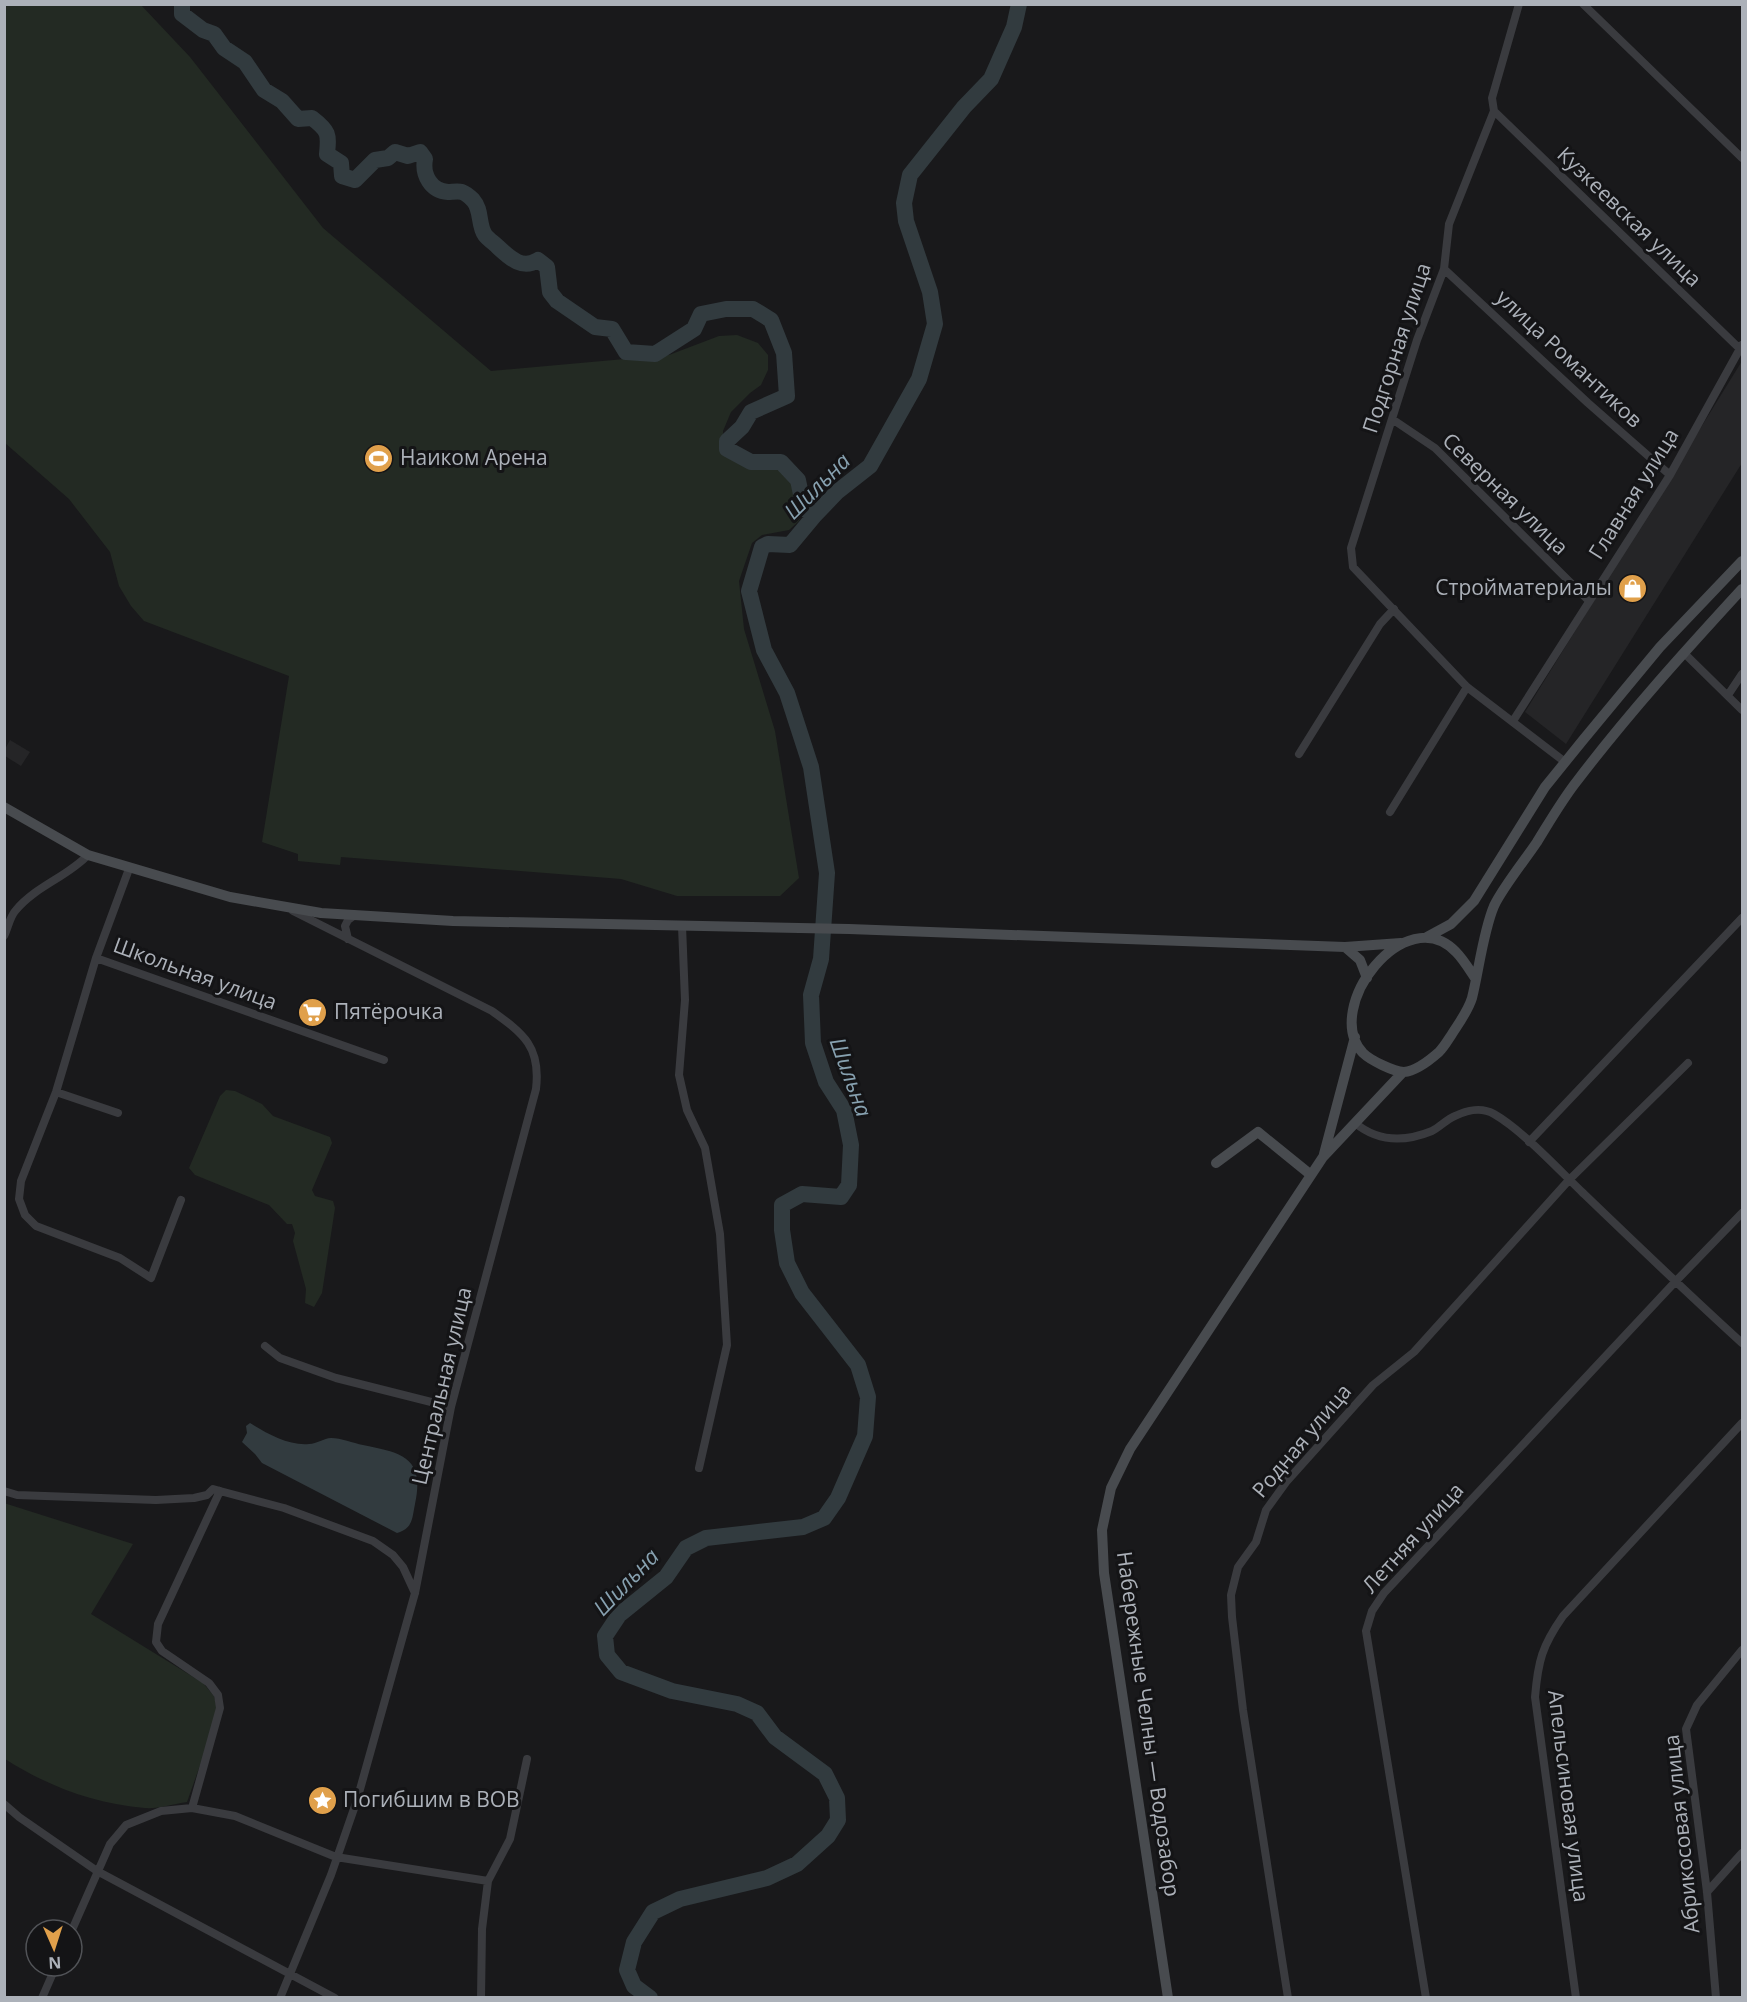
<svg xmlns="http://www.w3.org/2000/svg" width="1747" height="2002" font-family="'Open Sans',sans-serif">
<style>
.built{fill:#252527}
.green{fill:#232a23}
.water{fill:#323b3f}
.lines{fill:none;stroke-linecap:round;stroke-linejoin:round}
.river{stroke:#323b3f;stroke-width:16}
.street{stroke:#3a3b3f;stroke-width:8}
.secondary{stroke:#484b4f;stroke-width:10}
.labels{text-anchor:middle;stroke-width:6;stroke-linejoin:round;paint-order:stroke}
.street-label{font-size:21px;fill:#acb1b9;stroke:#141416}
.poi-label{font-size:21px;fill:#acb1b9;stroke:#141416;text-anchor:start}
.water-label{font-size:22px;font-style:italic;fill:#87a1b0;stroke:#141416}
</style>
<rect width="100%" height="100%" fill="#19191b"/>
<path class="built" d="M1742 361V463L1566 744 1525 712Z
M10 740 30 752 21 766 5 756V749Z"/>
<path class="green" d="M5 4 141 5 190 57 323 228 491 371 669 355 719 336 737 335 758 343 768 355V370L761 385 750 393 731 412 723 431V449L748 467H767L788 473 801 484 805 493 806 505 799 521 789 530 762 535 752 543 739 581 744 629 775 731 799 878 780 896H677L621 879 341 857 340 865 298 861V854L262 842 289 676 144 621 131 606 119 586 110 552 69 499 5 443Z
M226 1090 235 1091 262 1104 273 1116 330 1137 332 1143 312 1190 315 1196 333 1201 335 1208 322 1293 314 1307 305 1303 306 1289 293 1241 295 1233 292 1224H287L269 1205 195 1175 189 1168 220 1096Z
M4 1503 133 1544 91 1614 203 1683 214 1696 217 1708 204 1754 187 1802C173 1804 158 1809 145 1808 95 1804 47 1786 5 1759Z"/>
<path class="water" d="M250 1423C266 1433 289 1446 309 1444 317 1444 324 1438 331 1438 341 1438 353 1443 363 1445 402 1453 425 1457 415 1504 412 1519 413 1528 397 1533L262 1463 255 1454 242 1442 247 1433 246 1426Z"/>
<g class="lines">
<path class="river" d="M182 4V14L203 30 214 34 224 48 245 62 264 90 282 101 298 119 312 118C329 131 329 134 327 154L341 163 342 176 355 180 375 160 388 158 395 152 408 156 420 152 425 159C422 175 431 191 448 192 452 192 458 191 462 192 465 193 471 198 473 200 482 210 478 225 485 235 488 239 494 243 498 247 510 258 522 270 538 260L547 267 550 292 557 301 595 327 612 329 626 352 655 354 694 329 701 314 726 309H753L771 320 784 353 787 396 751 412 742 427 727 441V449L751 462H781L798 480 804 509 815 515
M650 1998 634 1986 627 1970 634 1942 653 1912 680 1899 767 1878 797 1864 828 1836 838 1820 837 1798 825 1774 775 1737 757 1713 737 1704 672 1691 621 1672 607 1655 605 1636 619 1615 666 1577 686 1548 706 1538 803 1527 824 1518 838 1498 865 1436 868 1397 858 1365 802 1293 787 1263 782 1230V1205L802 1194 841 1197 849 1185 851 1145 844 1110 826 1082 813 1043 811 995 821 959 827 873 811 767 787 693 764 650 749 591 762 547 768 544 790 545 815 515 837 492 870 466 919 379 935 324 930 292 906 221 904 203 910 175 964 107 991 79 1014 27 1019 4"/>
<path class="street" d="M1519 4 1492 98 1494 111 1449 224 1444 269 1417 340 1351 548 1353 567 1467 687 1565 762
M1583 4 1742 158
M1494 111 1740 349
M1444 269 1588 403 1670 475
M1392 419 1435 448 1589 601
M1684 653 1742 710
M1728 695 1742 674
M1513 721 1670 475 1742 345
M1299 754 1380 624 1394 609
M1390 812 1467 687
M129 869 96 958 56 1092 21 1181 19 1199 25 1215 36 1226 120 1258 151 1278 181 1200
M682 926 685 1000 679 1075 687 1110 705 1148 720 1234 727 1345 699 1468
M4 936C8 928 10 916 16 910 36 886 67 877 88 855
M348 939 345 926 348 920 355 915
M96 958 384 1060
M56 1092 118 1113
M1355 1123C1378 1142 1405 1142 1432 1131 1440 1127 1447 1119 1455 1116 1467 1110 1482 1107 1494 1114 1522 1130 1558 1169 1583 1193 1635 1243 1688 1294 1742 1343
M1529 1142 1742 918
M265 1346 280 1358 336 1378 451 1407
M4 1491 17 1495 156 1500 194 1498 207 1495 213 1489 220 1491 284 1508 373 1541 393 1555 403 1567 415 1593
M4 1804 19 1817 97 1871 335 1998
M192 1808 220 1708 218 1695 209 1683 162 1651 156 1642 158 1624 220 1491
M1707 1892 1742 1853
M72 1930 110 1844 126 1825 161 1811 192 1808 235 1816 336 1857 488 1881
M42 1998 56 1966
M280 1998 331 1875 357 1800 415 1593 451 1407 536 1089C541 1047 524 1034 492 1011L293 911
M481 1998 482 1929 488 1881 510 1839 527 1759
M1288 1998 1243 1710 1232 1617 1231 1595 1238 1567 1256 1542 1266 1510 1287 1481 1373 1385 1414 1352 1569 1180 1688 1063
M1426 1998 1366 1631 1372 1611 1384 1593 1675 1282 1742 1213
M1576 1998 1535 1697C1538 1661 1542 1646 1563 1616L1742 1423
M1716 1998 1707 1892 1686 1729 1697 1705 1742 1650"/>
<path class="secondary" d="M4 807 88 855 230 897 321 913 453 921 849 929 1345 947 1401 943
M1427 937 1451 924 1474 901 1545 787 1583 740 1660 647 1742 561
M1345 947 1360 960 1367 978
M1475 978C1469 969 1463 959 1456 952 1406 899 1321 1008 1363 1053 1370 1060 1394 1072 1404 1072 1416 1071 1430 1060 1439 1052 1444 1047 1448 1040 1452 1034 1459 1023 1468 1011 1472 998 1479 970 1483 932 1494 906 1503 887 1525 860 1537 842 1550 821 1562 800 1577 781 1628 714 1685 651 1742 589
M1324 1154 1355 1037
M1216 1163 1258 1132 1311 1175
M1168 1998 1104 1573 1102 1530 1111 1488 1130 1449 1323 1157 1403 1072"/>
</g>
<defs>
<symbol id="stadium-disc" viewBox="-11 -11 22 22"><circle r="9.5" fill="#e0a04b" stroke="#141416"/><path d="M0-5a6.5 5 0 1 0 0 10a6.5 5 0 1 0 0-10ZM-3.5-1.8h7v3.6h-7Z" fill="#fff"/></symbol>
<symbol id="shop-disc" viewBox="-11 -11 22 22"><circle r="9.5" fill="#e0a04b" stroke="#141416"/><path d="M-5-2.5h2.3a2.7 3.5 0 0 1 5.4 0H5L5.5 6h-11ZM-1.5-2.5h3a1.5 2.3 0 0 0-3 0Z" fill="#fff"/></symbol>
<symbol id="supermarket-disc" viewBox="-11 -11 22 22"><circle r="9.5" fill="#e0a04b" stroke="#141416"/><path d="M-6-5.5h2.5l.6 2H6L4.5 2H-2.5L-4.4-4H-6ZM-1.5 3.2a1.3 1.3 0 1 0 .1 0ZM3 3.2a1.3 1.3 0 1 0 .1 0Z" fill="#fff"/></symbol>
<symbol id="sight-disc" viewBox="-11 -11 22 22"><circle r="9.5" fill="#e0a04b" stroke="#141416"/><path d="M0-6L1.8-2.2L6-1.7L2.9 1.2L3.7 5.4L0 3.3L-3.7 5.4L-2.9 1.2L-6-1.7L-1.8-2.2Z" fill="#fff"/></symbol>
</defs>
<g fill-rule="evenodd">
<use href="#stadium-disc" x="362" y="442" width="33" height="33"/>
<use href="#shop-disc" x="1616" y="572" width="33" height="33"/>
<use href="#supermarket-disc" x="296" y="996" width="33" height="33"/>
<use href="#sight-disc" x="306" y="1784" width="33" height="33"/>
</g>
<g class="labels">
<g class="street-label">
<text transform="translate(1629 217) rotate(44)" y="7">Кузкеевская улица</text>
<text transform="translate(1397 348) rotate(-72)" y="7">Подгорная улица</text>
<text transform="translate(1569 359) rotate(43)" y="7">улица Романтиков</text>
<text transform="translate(1505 494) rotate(44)" y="7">Северная улица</text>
<text transform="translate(1634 494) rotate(-58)" y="7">Главная улица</text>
<text transform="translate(195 974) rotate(20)" y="7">Школьная улица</text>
<text transform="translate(442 1386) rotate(-77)" y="7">Центральная улица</text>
<text transform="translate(1302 1441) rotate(-50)" y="7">Родная улица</text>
<text transform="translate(1413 1538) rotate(-48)" y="7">Летняя улица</text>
<text transform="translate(1148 1724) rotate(82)" y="7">Набережные Челны — Водозабор</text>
<text transform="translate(1568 1796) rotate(83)" y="7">Апельсиновая улица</text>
<text transform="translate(1682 1834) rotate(-96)" y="7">Абрикосовая улица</text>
</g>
<g class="poi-label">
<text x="400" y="465">Наиком Арена</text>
<text x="1612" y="595" text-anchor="end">Стройматериалы</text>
<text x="334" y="1019">Пятёрочка</text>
<text x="343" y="1807">Погибшим в ВОВ</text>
</g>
<g class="water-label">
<text transform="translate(817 486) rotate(-45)" y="8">Шильна</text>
<text transform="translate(851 1077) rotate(70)" y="8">Шильна</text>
<text transform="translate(626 1582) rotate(-46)" y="8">Шильна</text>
</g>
</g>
<rect width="1747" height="2002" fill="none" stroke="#acb1b9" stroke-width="12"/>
<g transform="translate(54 1948) rotate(177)"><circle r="28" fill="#141416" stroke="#515357" stroke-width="1.5"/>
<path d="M0-4.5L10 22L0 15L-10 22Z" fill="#e0a04b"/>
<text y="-9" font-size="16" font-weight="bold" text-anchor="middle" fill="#acb1b9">N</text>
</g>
</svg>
